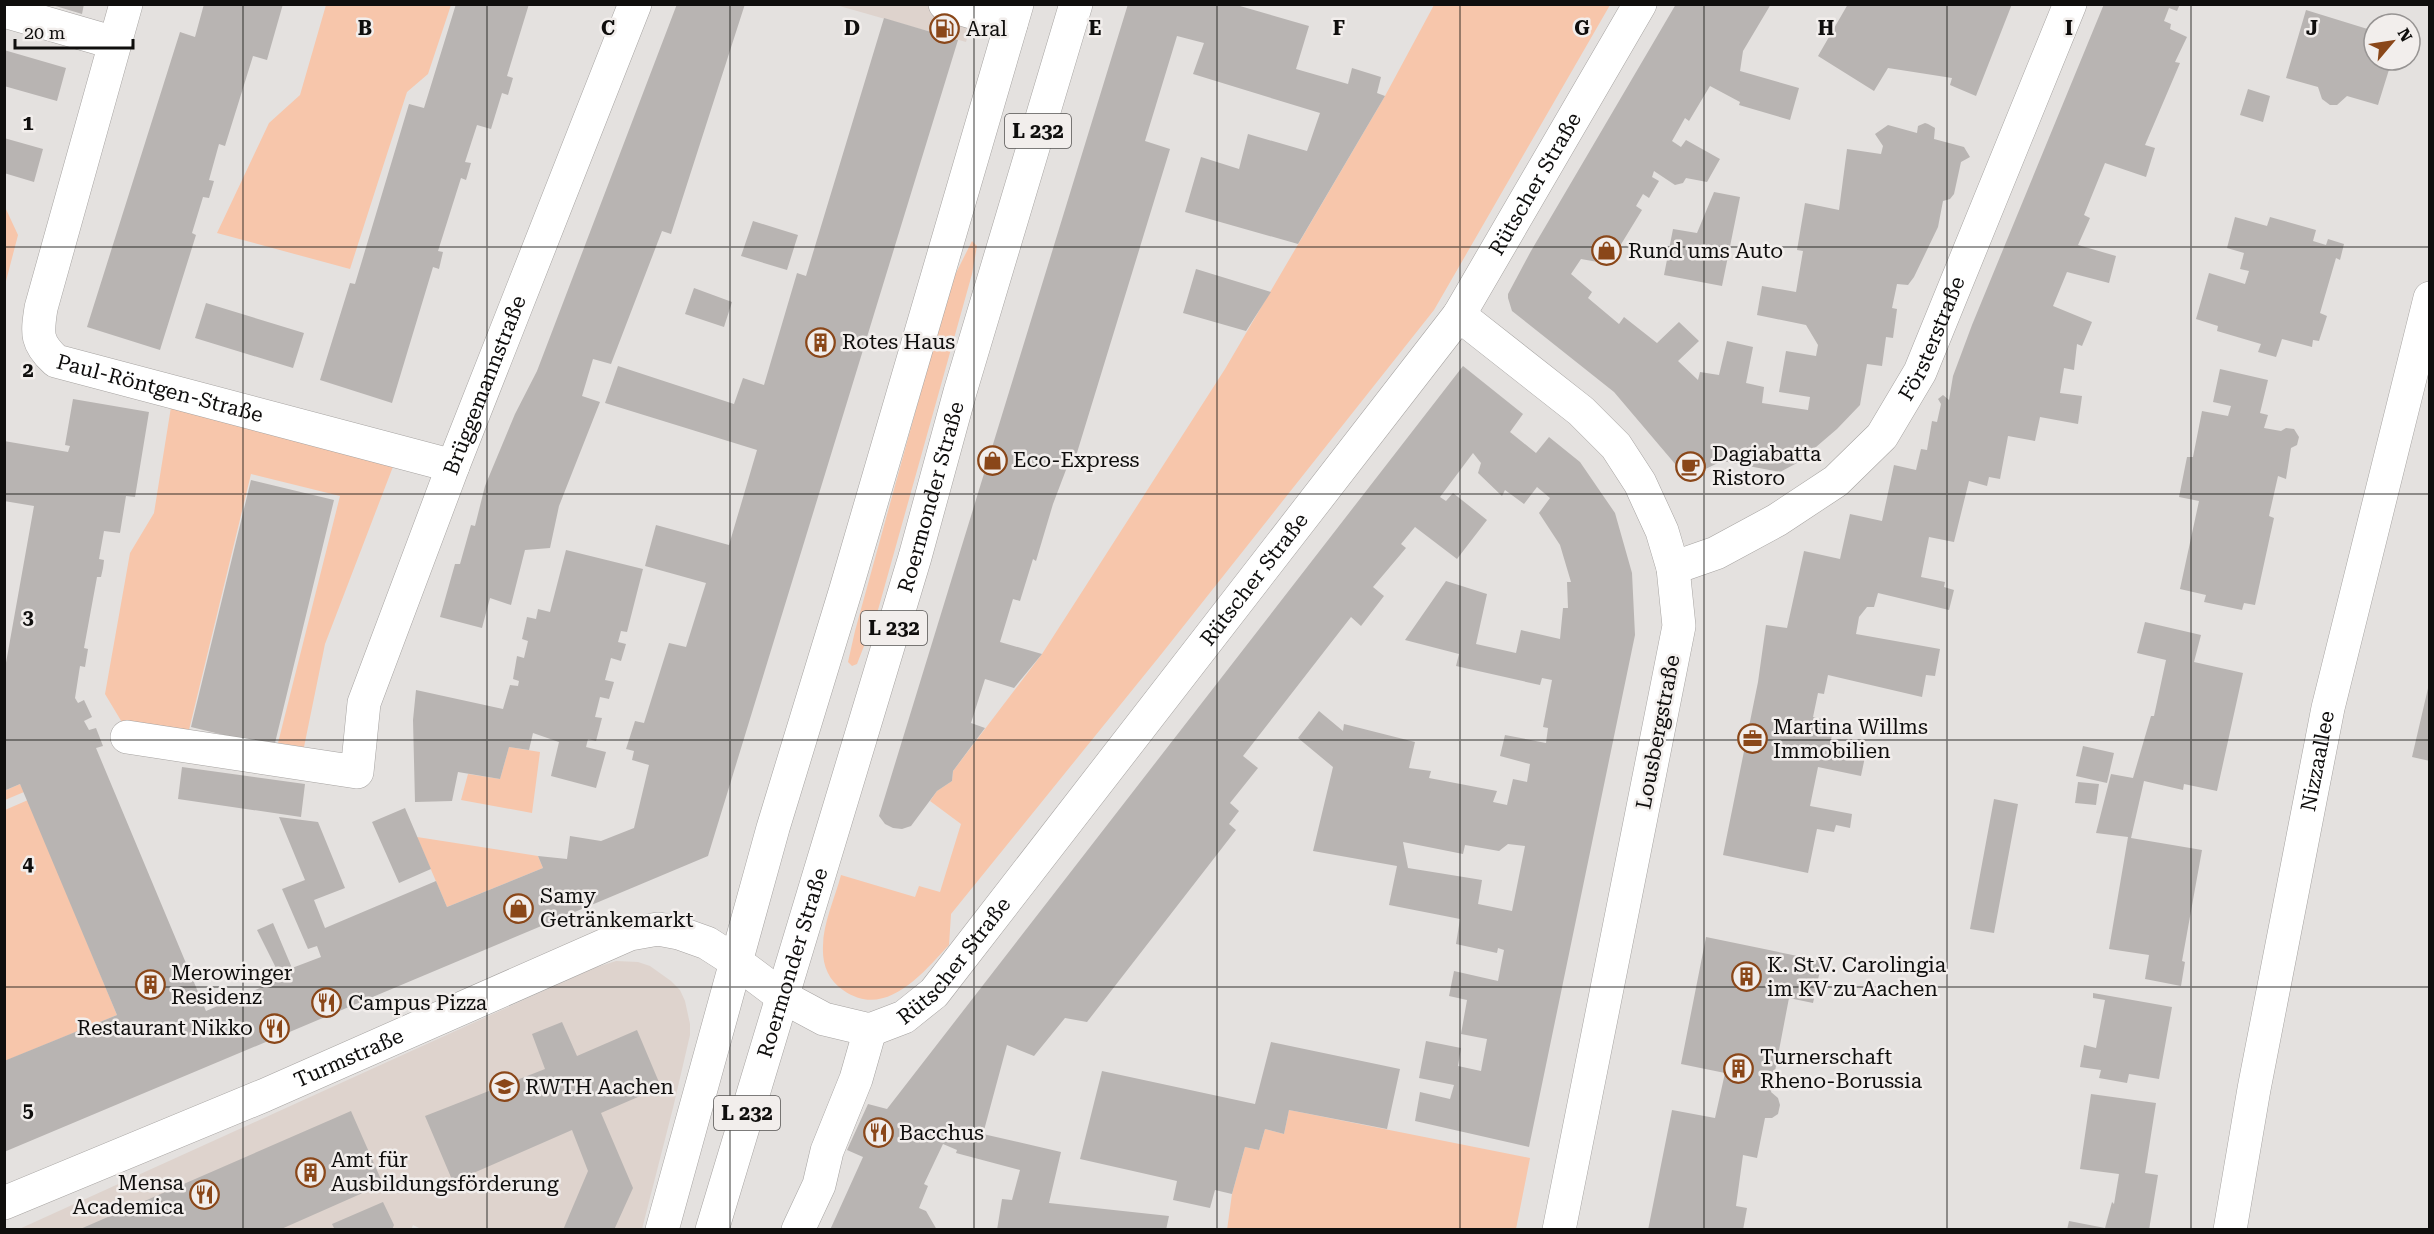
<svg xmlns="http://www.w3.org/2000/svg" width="2434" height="1234" font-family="'Roboto Serif',serif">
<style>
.built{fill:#ded3cd}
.green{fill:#f7c6ab}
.building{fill:#b8b4b2;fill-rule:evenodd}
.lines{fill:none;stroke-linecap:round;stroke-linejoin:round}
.minor-casing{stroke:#a6a3a1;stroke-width:34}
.major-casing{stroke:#a6a3a1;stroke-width:34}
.minor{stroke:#fff;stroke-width:33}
.major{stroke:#fff;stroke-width:33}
.grid{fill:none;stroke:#0f0e0d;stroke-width:1.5;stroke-opacity:0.55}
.labels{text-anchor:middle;stroke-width:5;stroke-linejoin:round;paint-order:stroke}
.shield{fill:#f2eeec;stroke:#535150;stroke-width:1.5}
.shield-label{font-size:20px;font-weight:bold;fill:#0f0e0d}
.poi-label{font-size:21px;fill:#0f0e0d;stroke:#f2eeec;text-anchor:start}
.street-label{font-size:21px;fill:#0f0e0d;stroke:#f2eeec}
.grid-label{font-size:20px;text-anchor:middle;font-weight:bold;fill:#0f0e0d;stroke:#f2eeec;stroke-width:5;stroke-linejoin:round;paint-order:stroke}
</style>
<rect width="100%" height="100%" fill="#e4e1df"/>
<path class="built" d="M836 5H976L966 42Z
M616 961 638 962 650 966 671 981 680 990 685 1001 690 1024V1035L673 1108 642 1229 423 1230 413 1225 411 1230H17L594 968Z"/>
<path class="green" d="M1464 4 1610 5 1434 310 1159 657 951 914 949 945C922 974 885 1020 843 990 828 980 822 964 823 946 823 923 835 898 841 875L915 897 919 886 940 892 961 824 930 801 937 791 952 781 953 771 1042 654 1225 369 1385 96 1434 5Z
M326 5H451L428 74 407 92 350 269 217 233 269 123 300 95Z
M5 207 18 235 5 285Z
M972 241 977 246 972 274 878 610 857 664 852 666 848 662 855 631 931 355 955 275Z
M171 407 394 464 325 644 304 747 278 743 340 496 251 474 188 734 126 729 105 694 130 553 154 513Z
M509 747 540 752 532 813 461 800 468 774 500 779Z
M20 784 24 792 5 800 4 791Z
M28 800 117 1015 5 1061V810Z
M417 837 538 856 543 868 447 907Z
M1289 1110 1530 1158 1516 1229 1227 1230 1232 1194 1245 1147 1259 1150 1265 1129 1284 1134Z"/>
<path class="building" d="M49 4H84L82 14Z
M204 4H283L267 60 253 56 225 146 219 144 209 180 214 181 209 198 203 197 192 233 196 235 160 350 87 327 180 32 195 37Z
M456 4H529L507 76 513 78 508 95 502 93 491 129 477 125 465 162 471 163 466 180 461 178 438 251 443 252 439 269 433 267 392 403 320 380 350 283 355 284 409 104 424 108Z
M677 4H745L671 234 662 231 611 364 593 359 582 396 600 402 559 506 550 548 525 550 511 605 490 598 482 628 440 617 455 564H460L471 525 475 526 485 486 515 414 537 371Z
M1128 4H1233L1309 26 1296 69 1348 84 1352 68 1381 77 1377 93 1385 96 1298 244 1185 212 1201 157 1239 169 1248 134 1307 151 1320 113 1193 74 1204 43 1177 36 1145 141 1170 149 1076 456 1072 454 1053 504 1036 561 1033 559 1020 601 1013 599 1000 642 1042 654 1014 688 985 679 971 723 985 728 953 771 952 781 937 791 911 826 902 829 893 828 885 824 879 816Z
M1676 4H1771L1743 51 1740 71 1799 88 1790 120 1739 105 1740 102 1710 86 1689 121 1685 118 1672 141 1681 147 1686 140 1720 159 1707 182 1686 178 1683 183 1675 185 1654 171 1652 177 1659 181 1649 198 1643 194 1636 206 1642 210 1609 264 1581 259 1571 274 1592 292 1588 298 1619 324 1624 317 1657 343 1679 322 1699 341 1678 361 1698 380 1700 372 1719 375 1727 341 1753 347 1746 383 1764 387 1762 403 1808 410 1810 397 1779 392 1786 351 1816 356 1818 345 1806 325 1757 315 1762 286 1796 292 1803 251 1797 250 1805 203 1839 210 1847 149 1881 154 1883 146 1875 134 1888 125 1917 133 1918 126 1925 123 1928 124 1935 128 1934 139 1964 147 1970 157 1961 162 1954 194 1950 199 1943 201 1938 227 1914 277 1908 285 1897 284 1892 308 1897 309 1893 338 1886 337 1882 366 1867 364 1860 405 1837 429 1809 453 1797 463 1780 472 1722 461 1687 478 1614 392 1512 311 1508 298V294L1531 251Z
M1848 4H2012L1976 96 1950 85 1952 78 1888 68 1874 91 1818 56Z
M2104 4H2180L2177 11 2169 8 2164 21 2171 24 2170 29 2187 37 2175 62 2180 63 2145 145 2155 148 2146 177 2105 163 2084 215 2090 218 2078 245 2116 256 2109 283 2067 272 2053 306 2092 322 2082 346 2077 344 2074 370 2064 368 2060 393 2082 396 2078 424 2040 417 2035 441 2008 436 2000 479 1989 477 1987 486 1969 481 1954 542 1929 537 1921 577 1945 582 1944 587 1954 590 1949 610 1878 593 1874 607H1867L1859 617 1856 634 1940 649 1935 676 1926 675 1922 697 1828 675 1824 694 1818 693 1813 717 1835 722 1830 744 1866 752 1861 776 1818 767 1810 806 1852 814 1850 828 1836 825 1834 832 1817 829 1808 873 1723 855 1758 682 1766 625 1787 628 1804 551 1840 559 1850 514 1882 521 1894 465 1916 470 1921 449 1927 450 1932 421 1937 422 1941 404 1938 399 1943 395 1949 400 1953 376 1972 325Z
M2306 10 2374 31V60H2392L2378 105 2347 96 2337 105H2330L2322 99 2318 87 2286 78Z
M884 18 958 40 708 856 4 1152V1061L117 1015 20 784 6 790 4 785V674L34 506 4 501V441L68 452 70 446 65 445 73 399 149 412 135 497 126 496 120 533 104 531 99 559 104 560 103 568 101 577H97L84 648 88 649 85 667 80 666 75 698 78 703 84 700 92 717 84 721 89 730 96 728 103 746 96 748 206 1011 279 980 275 970 276 968 257 930 273 923 292 968 321 957 317 946 308 949 282 889 305 880 279 817 318 822 345 888 314 900 325 928 436 881 447 907 543 868 538 856 567 859 570 836 601 841 634 828 649 765 632 760 634 751 626 749 635 721 644 723 669 643 686 647 706 583 645 566 656 525 729 545 757 450 605 403 618 366 734 404 743 378 764 385 797 273 806 276Z
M4 50 66 68 57 101 4 86Z
M2248 89 2270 96 2263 122 2240 115Z
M4 138 43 149 34 182 4 173Z
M1714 192 1740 197 1722 286 1664 275 1673 229 1697 233Z
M2235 217 2267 226 2270 217 2316 230 2313 241 2326 245 2328 239 2344 244 2340 260 2336 258 2320 313 2327 316 2319 341 2313 340 2312 347 2282 339 2276 357 2258 352 2261 344 2217 331 2218 326 2196 319 2209 273 2245 284 2249 271 2240 269 2244 253 2227 248Z
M753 221 798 235 787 270 741 256Z
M1196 269 1271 292 1246 331 1183 313Z
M694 288 732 302 724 327 685 314Z
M206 303 304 333 293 368 195 338Z
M1463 366 1523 414 1510 432 1536 453 1549 437 1580 462 1615 513 1632 573 1635 635 1529 1147 1415 1121 1420 1092 1450 1099 1454 1085 1419 1078 1426 1041 1461 1048 1458 1066 1481 1071 1487 1039 1461 1034 1467 1000 1449 996 1454 971 1498 981 1504 950 1498 948 1497 953 1456 944 1460 919 1389 905 1397 866 1313 851 1333 767 1298 738 1319 711 1343 731 1344 724 1415 742 1409 768 1431 771 1429 778 1497 791 1493 802 1507 805 1513 779 1527 782 1530 764 1500 756 1505 735 1546 743 1548 728 1543 727 1552 680 1542 678 1540 685 1456 666 1459 654 1405 640 1446 581 1487 594 1476 644 1516 653 1521 630 1560 639 1563 608H1568L1567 582H1571L1560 545 1539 513 1550 498 1537 487 1524 504 1505 490 1502 496 1478 473 1481 463 1473 453 1440 497 1446 501 1453 493 1487 520 1457 559 1415 527 1401 544 1406 548 1373 587 1384 596 1361 626 1351 617 1243 756 1258 768 1230 803 1239 811 1229 824 1236 830 1087 1022 1065 1018 1034 1056 1007 1045 983 1134 1061 1152 1049 1203 1169 1216 1166 1230H997L1002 1199 1012 1200 1020 1170 956 1153 957 1150 943 1144 924 1184 928 1186 919 1208 926 1211 937 1230H830L863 1157 847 1150 868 1104 887 1109ZM1403 842 1463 854 1465 845 1499 851 1508 844 1525 846 1512 911 1478 904 1482 880 1408 868Z
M2220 369 2268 380 2260 413 2268 415 2264 428 2281 431 2286 428 2294 429 2299 437 2297 445 2291 448 2286 479 2278 476 2269 516 2274 518 2255 605 2244 603 2242 610 2204 602 2206 595 2180 589 2199 501 2179 497 2187 457H2193L2202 411 2228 416 2231 406 2213 402Z
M251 480 334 500 274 747 191 727Z
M566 550 643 569 627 632 621 631 618 642 626 644 621 661 611 658 605 680 614 682 609 699 600 697 595 717 602 718 596 741 588 739 586 747 606 752 596 788 551 776 559 742 533 733 529 750 509 747 500 779 458 772 452 801 415 802 413 720 416 690 503 709 510 685 518 686 519 681 513 679 517 656 524 658 528 641 522 639 527 617 536 619 538 609 550 612Z
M2145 622 2201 635 2194 662 2243 673 2217 791 2184 784 2183 790 2144 781 2131 838 2202 850 2182 961 2185 962 2181 986 2145 979 2149 955 2109 949 2128 837 2096 833 2111 774 2133 778 2151 716H2154L2166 660 2137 653Z
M2429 684H2430V761L2412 757Z
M2083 746 2114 753 2107 783 2076 776Z
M182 767 305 784 301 817 178 799Z
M2078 782 2099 784 2096 805 2075 803Z
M1994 799 2018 804 1994 933 1970 929Z
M405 808 431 869 399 883 372 822Z
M1706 937 1822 961 1813 1003 1789 998 1771 1092 1778 1098 1780 1105 1778 1114 1772 1118H1765L1757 1158 1743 1155 1736 1206 1747 1208 1743 1230H1648L1672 1110 1715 1118 1725 1073 1681 1064Z
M2093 993 2172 1007 2159 1079 2129 1074 2127 1083 2099 1078 2101 1070 2080 1067 2084 1045 2096 1048 2105 1000 2093 998Z
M562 1022 577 1056 637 1030 661 1087 601 1113 633 1188 614 1230H563L588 1171 572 1130 453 1182 425 1116 545 1069 532 1034Z
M1271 1042 1400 1069 1387 1129 1289 1110 1284 1134 1265 1129 1259 1150 1245 1147 1232 1194 1215 1190 1210 1208 1173 1200 1177 1181 1080 1159 1102 1071 1255 1104Z
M2091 1094 2156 1103 2145 1173 2158 1175 2149 1230H2067L2069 1221 2105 1228 2112 1202 2114 1204 2119 1174 2080 1169Z
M351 1111 383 1184 279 1230H78Z
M383 1202 394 1225 392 1230H335L332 1224Z"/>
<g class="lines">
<defs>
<g id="minor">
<path id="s1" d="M126 4 41 308C37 334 36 343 56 361L453 466"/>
<path d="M945 4 1011 24"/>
<path d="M4 11 115 43"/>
<path d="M1459 315 1581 411 1616 446 1640 483 1662 531 1673 568 1679 626 1559 1230"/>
<path id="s2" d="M1673 568 1716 553 1777 520 1836 481 1882 436 1920 372 2070 4"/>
<path id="s3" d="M127 737 357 772 364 703 453 466 635 4"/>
<path id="s4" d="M4 1203 265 1095 630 934 658 929 679 933 707 943 735 961 783 997 824 1019 870 1030 904 1017 934 993 1459 315 1640 4"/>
<path d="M798 1230 819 1185 827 1151 856 1079 870 1030"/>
<path id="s5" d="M2230 1230 2254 1089 2328 708 2430 298"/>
</g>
<g id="major">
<path d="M662 1230 773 828 846 589 1017 4"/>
<path id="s6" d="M712 1230 915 557 960 392 1076 4"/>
</g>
</defs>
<use href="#minor" class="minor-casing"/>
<use href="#major" class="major-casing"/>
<use href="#minor" class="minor"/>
<use href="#major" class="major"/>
</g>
<path class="grid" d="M243 4V1230M487 4V1230M730 4V1230M974 4V1230M1217 4V1230M1460 4V1230M1704 4V1230M1947 4V1230M2191 4V1230M4 247H2430M4 494H2430M4 740H2430M4 987H2430"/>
<defs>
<symbol id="fuel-ring" viewBox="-11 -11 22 22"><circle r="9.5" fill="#f2eeec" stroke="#8a4719" stroke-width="1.5"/><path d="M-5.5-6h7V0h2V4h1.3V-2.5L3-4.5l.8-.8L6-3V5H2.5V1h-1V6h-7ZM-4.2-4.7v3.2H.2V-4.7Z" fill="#8a4719"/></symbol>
<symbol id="shop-ring" viewBox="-11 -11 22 22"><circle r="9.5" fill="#f2eeec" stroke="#8a4719" stroke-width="1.5"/><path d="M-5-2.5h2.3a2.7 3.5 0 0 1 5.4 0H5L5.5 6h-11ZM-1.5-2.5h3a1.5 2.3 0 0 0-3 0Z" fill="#8a4719"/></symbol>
<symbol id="building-ring" viewBox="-11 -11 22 22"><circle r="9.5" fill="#f2eeec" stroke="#8a4719" stroke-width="1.5"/><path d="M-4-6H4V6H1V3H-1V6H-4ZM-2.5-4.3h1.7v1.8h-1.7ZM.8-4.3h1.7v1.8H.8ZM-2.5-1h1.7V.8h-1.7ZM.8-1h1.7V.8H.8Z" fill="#8a4719"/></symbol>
<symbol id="cafe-ring" viewBox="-11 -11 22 22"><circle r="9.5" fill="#f2eeec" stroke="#8a4719" stroke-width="1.5"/><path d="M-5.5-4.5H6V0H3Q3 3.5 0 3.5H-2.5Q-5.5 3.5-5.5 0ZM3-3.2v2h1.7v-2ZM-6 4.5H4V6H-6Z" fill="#8a4719"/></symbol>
<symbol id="office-ring" viewBox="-11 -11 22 22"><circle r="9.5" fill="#f2eeec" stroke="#8a4719" stroke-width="1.5"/><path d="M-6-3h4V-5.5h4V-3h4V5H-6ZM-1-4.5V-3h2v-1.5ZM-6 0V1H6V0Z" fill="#8a4719"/></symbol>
<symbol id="restaurant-ring" viewBox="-11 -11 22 22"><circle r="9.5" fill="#f2eeec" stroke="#8a4719" stroke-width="1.5"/><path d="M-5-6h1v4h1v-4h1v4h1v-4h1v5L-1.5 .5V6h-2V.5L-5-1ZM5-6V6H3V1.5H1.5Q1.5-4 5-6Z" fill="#8a4719"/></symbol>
<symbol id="university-ring" viewBox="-11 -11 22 22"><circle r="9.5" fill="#f2eeec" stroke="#8a4719" stroke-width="1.5"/><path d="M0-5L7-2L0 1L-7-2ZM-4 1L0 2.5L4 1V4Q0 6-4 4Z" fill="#8a4719"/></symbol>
</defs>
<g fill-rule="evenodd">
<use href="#fuel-ring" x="928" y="12" width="33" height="33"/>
<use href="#shop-ring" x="1590" y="234" width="33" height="33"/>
<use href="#building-ring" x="804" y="326" width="33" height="33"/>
<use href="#shop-ring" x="976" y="444" width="33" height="33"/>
<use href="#cafe-ring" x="1674" y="450" width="33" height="33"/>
<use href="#office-ring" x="1736" y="722" width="33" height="33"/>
<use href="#shop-ring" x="502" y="892" width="33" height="33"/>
<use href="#building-ring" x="1730" y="960" width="33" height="33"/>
<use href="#building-ring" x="134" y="968" width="33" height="33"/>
<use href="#restaurant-ring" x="310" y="986" width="33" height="33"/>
<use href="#restaurant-ring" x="258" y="1012" width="33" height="33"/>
<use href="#building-ring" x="1722" y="1052" width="33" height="33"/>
<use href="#university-ring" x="488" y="1070" width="33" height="33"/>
<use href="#restaurant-ring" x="862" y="1116" width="33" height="33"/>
<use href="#building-ring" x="294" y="1156" width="33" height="33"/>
<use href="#restaurant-ring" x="188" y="1178" width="33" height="33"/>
</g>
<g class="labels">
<g class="shield">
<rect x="1005" y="114" width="66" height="34" rx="4.5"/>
<rect x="861" y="611" width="66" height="34" rx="4.5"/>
<rect x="714" y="1096" width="66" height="34" rx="4.5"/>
</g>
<g class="shield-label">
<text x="1038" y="138">L 232</text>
<text x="894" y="635">L 232</text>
<text x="747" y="1120">L 232</text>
</g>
<g class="poi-label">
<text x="966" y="36">Aral</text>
<text x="1628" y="258">Rund ums Auto</text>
<text x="842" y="349">Rotes Haus</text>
<text x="1712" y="461">Dagiabatta<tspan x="1712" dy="24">Ristoro</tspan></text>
<text x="1013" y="467">Eco-Express</text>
<text x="1773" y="734">Martina Willms<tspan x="1773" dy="24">Immobilien</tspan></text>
<text x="540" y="903">Samy<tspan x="540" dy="24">Getränkemarkt</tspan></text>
<text x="1767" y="972">K. St.V. Carolingia<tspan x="1767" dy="24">im KV zu Aachen</tspan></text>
<text x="171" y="980">Merowinger<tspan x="171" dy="24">Residenz</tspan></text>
<text x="348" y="1010">Campus Pizza</text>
<text x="253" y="1035" text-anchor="end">Restaurant Nikko</text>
<text x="1760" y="1064">Turnerschaft<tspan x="1760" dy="24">Rheno-Borussia</tspan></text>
<text x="525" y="1094">RWTH Aachen</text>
<text x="899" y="1140">Bacchus</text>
<text x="331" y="1167">Amt für<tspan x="331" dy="24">Ausbildungsförderung</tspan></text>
<text x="184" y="1190" text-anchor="end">Mensa<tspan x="184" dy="24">Academica</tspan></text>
</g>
<g class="street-label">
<text dy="7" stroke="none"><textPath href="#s4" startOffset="2032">Rütscher Straße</textPath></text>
<text dy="7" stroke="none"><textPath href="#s2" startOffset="360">Försterstraße</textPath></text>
<text dy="7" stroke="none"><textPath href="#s3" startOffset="642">Brüggemannstraße</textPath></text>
<text dy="7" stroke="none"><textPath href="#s1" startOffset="482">Paul-Röntgen-Straße</textPath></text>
<text dy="7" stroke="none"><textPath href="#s6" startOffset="765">Roermonder Straße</textPath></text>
<text dy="7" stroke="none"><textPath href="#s4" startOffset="1546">Rütscher Straße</textPath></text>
<text transform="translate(1658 732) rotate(-79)" y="7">Lousbergstraße</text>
<text dy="7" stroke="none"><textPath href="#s5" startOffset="477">Nizzaallee</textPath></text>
<text dy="7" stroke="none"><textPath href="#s4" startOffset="1060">Rütscher Straße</textPath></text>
<text dy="7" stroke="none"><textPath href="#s6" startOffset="279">Roermonder Straße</textPath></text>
<text dy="7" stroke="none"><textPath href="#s4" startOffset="374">Turmstraße</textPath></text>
</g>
</g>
<g class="grid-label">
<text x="365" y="35">B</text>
<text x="608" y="35">C</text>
<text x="852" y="35">D</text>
<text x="1095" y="35">E</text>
<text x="1339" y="35">F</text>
<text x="1582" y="35">G</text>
<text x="1826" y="35">H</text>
<text x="2069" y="35">I</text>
<text x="2312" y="35">J</text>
<text x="28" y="130">1</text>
<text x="28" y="377">2</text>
<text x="28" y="624">3</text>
<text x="28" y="871">4</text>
<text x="28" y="1117">5</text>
</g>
<rect width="2434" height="1234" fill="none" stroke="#0f0e0d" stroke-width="12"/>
<g transform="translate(2392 42) rotate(61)"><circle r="28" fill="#f2eeec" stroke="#979493" stroke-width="1.5"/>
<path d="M0-4.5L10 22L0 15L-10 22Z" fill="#8a4719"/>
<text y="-9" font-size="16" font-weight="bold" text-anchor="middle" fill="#0f0e0d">N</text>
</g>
<path d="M15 39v9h118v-9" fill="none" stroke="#0f0e0d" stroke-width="3"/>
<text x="24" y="39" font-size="18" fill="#0f0e0d" stroke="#f2eeec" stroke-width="4.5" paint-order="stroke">20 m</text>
</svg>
